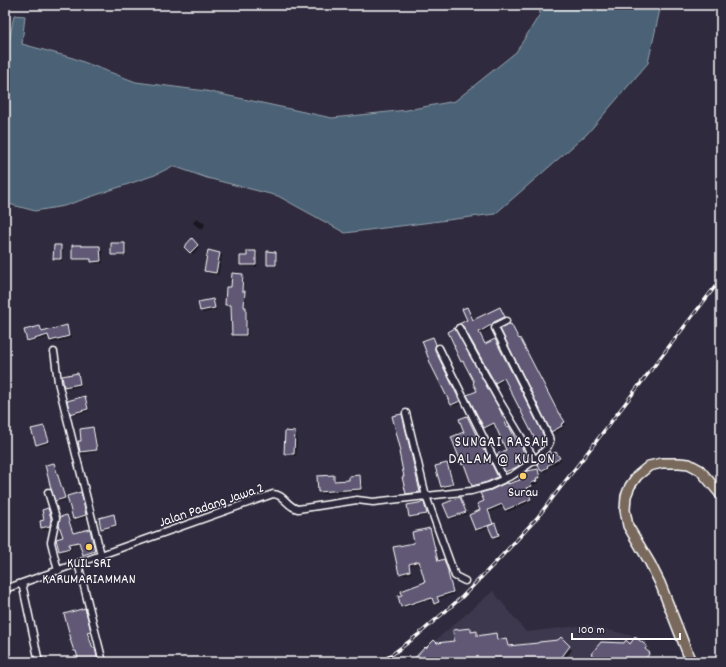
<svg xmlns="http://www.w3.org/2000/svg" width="726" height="667" font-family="Dekko,sans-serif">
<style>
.built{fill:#3e384e}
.water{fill:#4c6276;stroke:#94a1ad}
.shadow{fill:#0007}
.building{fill:#615875;stroke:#fff}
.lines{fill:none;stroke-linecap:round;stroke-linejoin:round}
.minor-casing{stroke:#fff;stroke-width:9}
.primary-casing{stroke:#fff;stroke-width:12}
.minor{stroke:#2f2a3d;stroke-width:6}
.primary{stroke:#78695c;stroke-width:9}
.rail-casing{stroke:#fff;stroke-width:3.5}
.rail{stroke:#2f2a3d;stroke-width:2;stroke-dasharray:6;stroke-linecap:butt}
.poi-dot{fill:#ffd166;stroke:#2f2a3d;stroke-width:1.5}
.labels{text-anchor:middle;stroke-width:3;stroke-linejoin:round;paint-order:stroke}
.poi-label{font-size:14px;fill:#fff;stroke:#2f2a3d}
.street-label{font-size:14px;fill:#fff;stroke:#2f2a3d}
.neighbourhood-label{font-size:15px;letter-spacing:1px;fill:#fff;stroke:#2f2a3d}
</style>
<rect width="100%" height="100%" fill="#2f2a3d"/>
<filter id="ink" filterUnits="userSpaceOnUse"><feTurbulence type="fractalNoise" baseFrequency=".025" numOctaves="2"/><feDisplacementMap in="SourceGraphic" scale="8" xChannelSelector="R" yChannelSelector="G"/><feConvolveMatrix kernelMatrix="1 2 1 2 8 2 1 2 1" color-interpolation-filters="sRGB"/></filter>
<g filter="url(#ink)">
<path class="built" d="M493 591 526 632 587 625 646 639 653 662H410Z"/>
<path class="water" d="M539 5H661L648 63 587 134 495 214 345 233 278 196 207 178 173 166 155 175 64 206 35 211 5 203V63L14 15 25 16 22 44 73 58 136 82 206 91 332 118 407 110 455 101 516 52 540 14Z"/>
<path class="shadow" d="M197 218 205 224 202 230 193 223Z
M192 240 199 247 193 254 185 247Z
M125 244 127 246 126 256H114L112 254Z
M61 246 63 248 62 261 56 260 54 258Z
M100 247 102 248 103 263H94L92 260H75L73 259Z
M256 252 258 254 257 267 243 266 241 264 248 257Z
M275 253 277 254V266H270L268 264Z
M220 254 222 255 218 275 207 273 205 271Z
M242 275 244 276 243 292 246 294 245 308 247 310 248 336 234 337 233 335 232 306H228L226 304 232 288Z
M212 300 214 302 216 310 203 313 201 311 199 302Z
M467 308 469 310 474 321 501 310 506 319 493 327 480 334 486 345 495 340 497 342 546 441 547 444 543 449 506 379 497 384 495 382 468 320Z
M511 325 522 341 560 415 566 424 562 426 563 428 554 433 552 431Z
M66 326 68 328 71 338 52 343 51 341 50 337 29 342 28 340 40 327 42 329V332Z
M456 331 501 413 508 428 509 427 511 429 519 445 521 446 528 462 523 464V465L519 469 508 473 506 471 507 450 496 425 486 429 485 428 478 392 475 383 465 363 462 362 455 348Z
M433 338 435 340 438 347 436 350V353L461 403 454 406 452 404 432 365Z
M77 374 79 376 81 386 67 389 65 387 63 377Z
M84 398 86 399 89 411 73 415 71 413Z
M401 415 404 417 422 494 409 496 406 493 402 452Z
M467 417 469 419 485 452 499 479 490 483 475 487 473 485 465 466H464L463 465Z
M44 427 46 429 50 443 39 446 37 444Z
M93 429 95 430 98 451 83 454 81 452 79 442H82Z
M295 433 297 435 296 456 287 455 285 453Z
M556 453 561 460 548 468 549 469 544 472 542 470 552 455Z
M54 464 56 466 66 500 58 502 56 500Z
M446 464 448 466 454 485 444 489 442 487 436 467Z
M538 470 540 472 541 479 538 480 539 483 532 485 533 488 528 490 532 501 507 512 504 506 490 512 494 525 496 526 500 537 496 539 494 537 490 527 478 531 476 529 485 501 508 485 522 481Z
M334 476 335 477 336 482 350 481 359 476 361 478 362 491 321 494 319 492Z
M80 493 82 495 88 517 76 520 74 518Z
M460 498 462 500 467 514 451 519 450 518Z
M423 504 425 505 428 515 412 518 410 516Z
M48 510 50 511 53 521 51 528 44 530 42 528 45 521Z
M113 515 115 517 118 526 104 530 102 528Z
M67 517 69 518 74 534 90 530 91 532 96 552 86 556 84 554 80 543 70 546 71 550 62 552 60 550 64 538Z
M430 529 432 530 439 561 444 560 446 562 449 571 450 575H449L454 594 438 599 440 604 436 605 434 603 433 600 428 601 427 600 404 608 402 607 426 583 421 563 410 565 411 573 402 575 400 573 416 544Z
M84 609 86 611 92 633 89 634 93 649H94L96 651 99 662H80L77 652 75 651Z
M470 629 473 632H476L479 636 495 634 498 637 499 640 505 639 508 642 510 647 558 641 561 639 572 650 563 662H412L426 649 437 644 455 642Z
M630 645 646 647 649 650 647 652 652 657 648 662H596Z"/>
<path class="building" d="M192 238 198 245 190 253 184 247Z
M111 243H125V255H111Z
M54 245H61V259H53Z
M72 245H81V246H100L101 261 91 262V259H72Z
M208 250 220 253 216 273 204 271Z
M247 251H256V265H240V256H247Z
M267 251 276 252V265H267Z
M232 273 243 274 242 291H245L244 307H246V335H232L231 305H225L226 287H231Z
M213 299 215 308 200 311 198 302Z
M467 307 473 320 500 307 505 317 494 322 491 325 479 332 485 344 495 339 545 438V441L541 448 539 445H538L504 378 495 383 463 326 459 324 467 320 462 309Z
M511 324 519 339 520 338 559 414H560L565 422 561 424 562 426 551 432 500 329Z
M67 325 69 336 50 341 48 335 27 341 24 330 40 326 42 332Z
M455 328 500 410 507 427 509 426 518 444 520 443 527 460 522 462V463L517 467 505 472 497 454 506 450 494 423 484 428 467 395 477 391 473 383 474 382 463 361 461 362 454 347H455L448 332Z
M433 337 436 344 435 347V350L460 401 451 405 431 365 422 341Z
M78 373 80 384 64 387 62 376Z
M85 396 88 409 70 414 67 401Z
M402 414 420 492 406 494 402 477H404L399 452 401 451 392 416Z
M467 416 484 451 485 450 498 477 487 482 472 486 464 464 462 465 451 437 464 432 459 419Z
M44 426 49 441 36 445 31 429Z
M93 427 97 450 80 452 78 441H81L80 429Z
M285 431 295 432 294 454H284Z
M550 451 552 454 556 452 560 458 547 466 548 467 541 471 537 464Z
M54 463 65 498 55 501 51 489 45 465Z
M447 463 453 484 441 487 435 466Z
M538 469 540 478H536L537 481 531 483 532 486 526 488 531 499 505 510 502 504 488 510 493 524 475 530 469 515 480 510 477 504 484 501 480 493 491 490 508 482V484L520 480 519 476 527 471Z
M334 475V481L349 480V476L360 475 361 489 318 492 317 476Z
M81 492 86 515 73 519 67 496Z
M460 497 466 512 449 518 443 504Z
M424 502 427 514 409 517 407 505Z
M48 508 51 518 50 526 41 528 40 521 44 520 42 510Z
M114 514 116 525 101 529 99 518Z
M67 515 73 533 90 529 95 551 83 555 79 542 69 544 70 548 59 551 56 539 63 537 59 525 60 517Z
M495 523 499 535 493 537 488 526Z
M430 528 438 561 444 559 447 568 449 573H448L453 592 437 597 439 602 434 604 432 598 425 600V599L401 607 398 596 402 595 401 591 425 582 419 561 409 564 410 571 399 574 393 547 414 543 412 532Z
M85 608 91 631 87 632 93 648H95L98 662H79L76 651H74L70 639H71L64 614Z
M471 628V632L477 631V636L496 633 497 640 506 638 508 646 538 643 539 642 558 640 561 637 570 646 558 662H411L425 647 426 648 434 640 437 643 454 641 453 630Z
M635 637 647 646 645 649 650 653 643 662H591L595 657 591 654 601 642 624 643 626 640 630 644Z"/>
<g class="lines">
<defs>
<path id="minor" d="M459 328 499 400 535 460
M439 348 504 479
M54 352 55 358 58 382 101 555
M406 413 426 496 455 576 465 581
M48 492 56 518 51 542 58 571
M78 563 103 662
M22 583 39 662
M5 589 273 494C284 494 287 507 298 509L357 500 373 502 471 491 489 486 513 475 535 460 547 448 550 442 549 437 495 328 496 326 506 321"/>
<path id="primary" d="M691 662 660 583 650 563 628 526 625 510 626 496 630 486 637 476 649 466 662 463H679L689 464 700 470 721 495"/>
</defs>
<use href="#minor" class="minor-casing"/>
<use href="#primary" class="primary-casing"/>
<use href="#minor" class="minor"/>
<use href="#primary" class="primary"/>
<defs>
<path id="rail" d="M382 662 418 635 462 597 498 560 537 518 721 279"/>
</defs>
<use href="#rail" class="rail-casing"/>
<use href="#rail" class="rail"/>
</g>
</g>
<g class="poi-dot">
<circle cx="523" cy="476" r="4"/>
<circle cx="89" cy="547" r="4"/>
</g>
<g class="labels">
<g class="poi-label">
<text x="523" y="496">Surau</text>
<text x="89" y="567">KUIL SRI<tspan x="89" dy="16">KARUMARIAMMAN</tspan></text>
</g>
<g class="street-label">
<text transform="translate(211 504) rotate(-19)" y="5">Jalan Padang Jawa 2</text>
</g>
<g class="neighbourhood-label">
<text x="502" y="446">SUNGAI RASAH<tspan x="502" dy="17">DALAM @ KULON</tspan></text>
</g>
</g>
<rect width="726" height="667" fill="none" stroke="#2f2a3d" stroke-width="20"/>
<rect x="10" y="10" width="706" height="647" fill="none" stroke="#fff" stroke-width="1.5" filter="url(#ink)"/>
<path d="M572 633v6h108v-6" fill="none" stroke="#ffffff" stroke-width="2"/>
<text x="578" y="633" font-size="12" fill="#ffffff" stroke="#2f2a3d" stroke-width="3" paint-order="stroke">100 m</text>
</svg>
